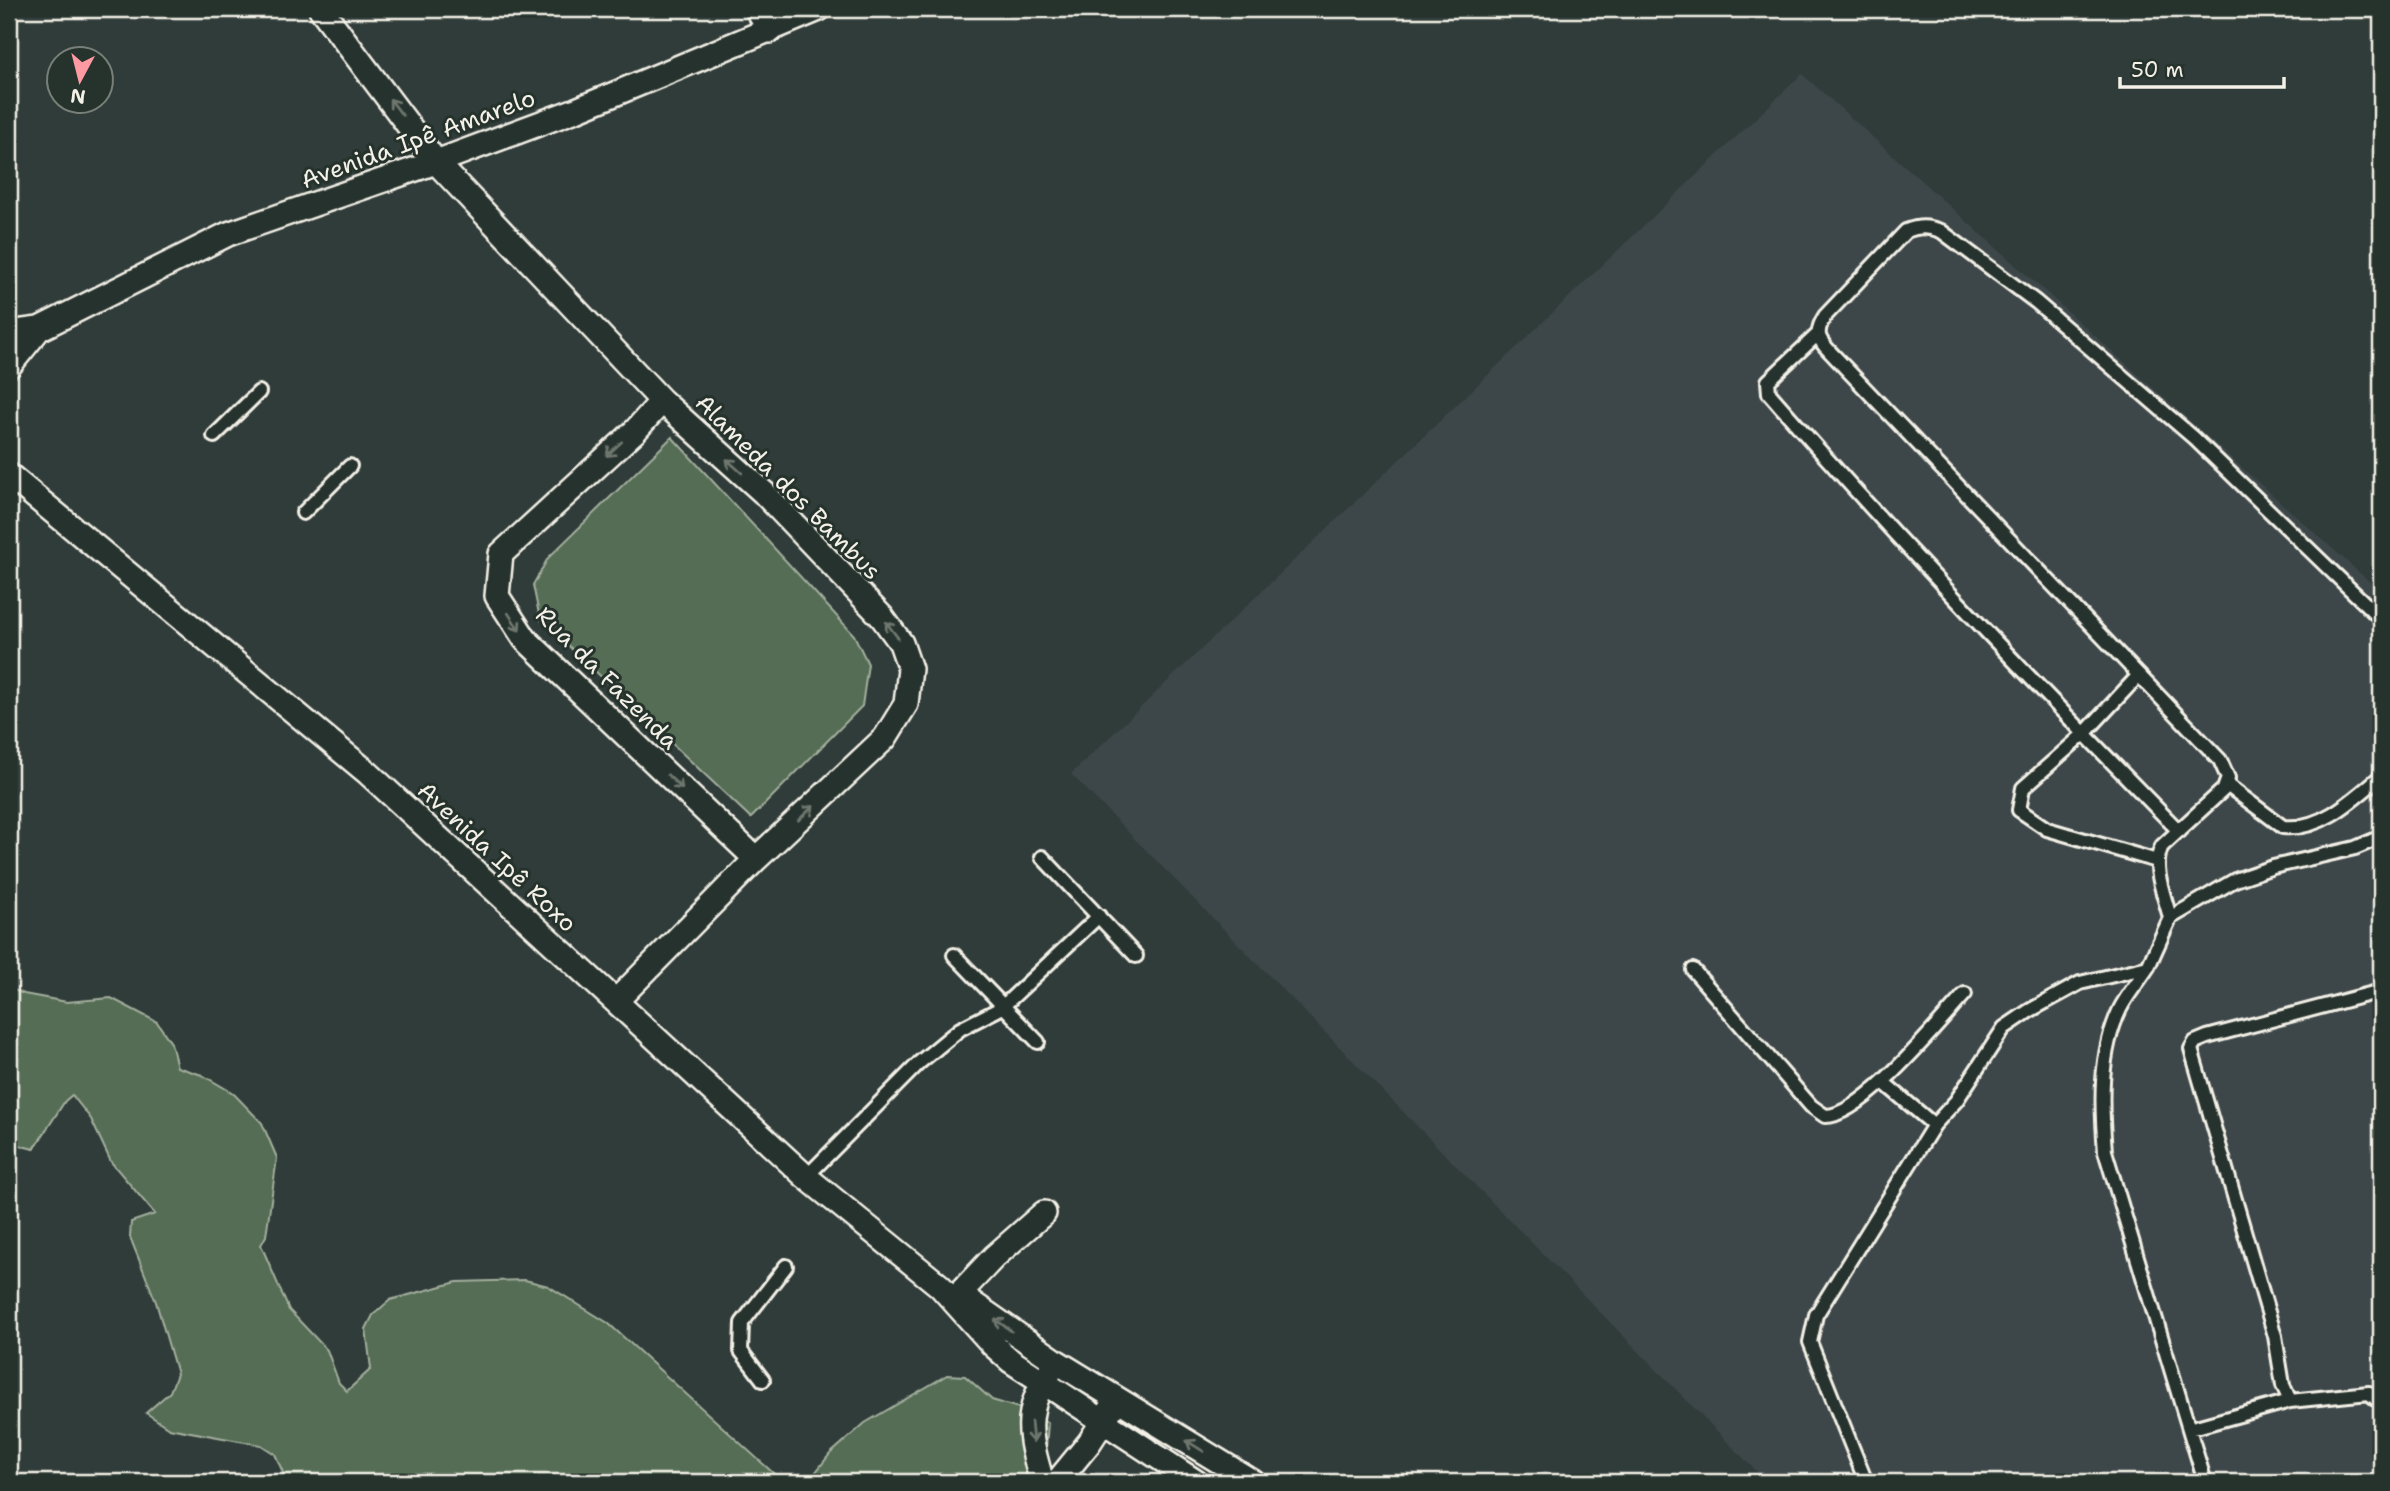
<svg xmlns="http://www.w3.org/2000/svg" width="2390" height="1491" font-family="'Shantell Sans',sans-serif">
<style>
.built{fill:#3d4649}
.green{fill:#546d54;stroke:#a4af9e;stroke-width:2}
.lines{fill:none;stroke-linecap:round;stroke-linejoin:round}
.service-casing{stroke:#f4f1e8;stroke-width:18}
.minor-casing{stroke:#f4f1e8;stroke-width:28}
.service{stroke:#26332d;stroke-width:12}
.minor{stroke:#26332d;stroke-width:23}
.oneway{stroke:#6e766e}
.labels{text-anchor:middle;stroke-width:6;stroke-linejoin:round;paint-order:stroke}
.street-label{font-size:24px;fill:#f4f1e8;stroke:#26332d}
</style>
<rect width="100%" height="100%" fill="#303c3a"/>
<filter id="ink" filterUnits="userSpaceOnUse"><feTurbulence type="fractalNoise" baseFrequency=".0143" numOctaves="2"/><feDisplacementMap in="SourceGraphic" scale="14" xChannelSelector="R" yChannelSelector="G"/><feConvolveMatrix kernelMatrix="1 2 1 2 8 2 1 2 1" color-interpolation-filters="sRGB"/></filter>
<g filter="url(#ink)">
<path class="built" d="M1802 74 2381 592V1482H1767L1071 774Z"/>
<path class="green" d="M672 437 854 635 868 664 862 706 751 818 540 619 533 585 548 558Z
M9 988 24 994 67 1002 111 998 157 1022 171 1043 177 1067 202 1075 233 1093 262 1123 277 1158 266 1236 261 1245 289 1310 327 1350 339 1383 347 1391 371 1369 366 1329 373 1315 390 1300 457 1282 525 1280 548 1286 608 1323 783 1482H287L275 1454 261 1445 169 1428 146 1413 170 1392 177 1374 156 1302 130 1237 131 1222 155 1214 111 1162 91 1119 72 1095 65 1101 34 1149 9 1143Z
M947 1375 965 1376 992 1400 1032 1412 1048 1423 1045 1461 1050 1482H808L830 1454 865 1423Z"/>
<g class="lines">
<defs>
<path id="service" d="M1818 334 1768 381 1769 393C1900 544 2039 688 2179 831
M214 436 259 392
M303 513 350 466
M2139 675 2084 734 2023 788 2019 810 2047 829 2157 861
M2227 785 2283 827C2321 831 2354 799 2381 776
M1042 857 1136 956
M2170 918C2165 896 2151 867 2162 846L2224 789 2228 778 2220 760 1835 357C1821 342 1812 336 1825 316L1906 231C1919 226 1927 226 1941 231L2036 302 2194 438 2381 619
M954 955 1038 1042
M2148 967C2139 981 2127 995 2120 1009 2099 1053 2101 1104 2105 1151L2205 1482
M1693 970 1811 1106 1825 1116C1862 1117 1939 1022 1965 994
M1883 1082 1934 1125 1956 1101 2004 1028 2029 1011 2080 983 2148 967 2170 918 2235 880 2273 867 2355 848 2381 837
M806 1177 920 1062 960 1029 1001 1008 1099 916
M763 1380 741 1351 742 1323 786 1266
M2290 1401 2369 1393 2381 1403
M2189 1429 2290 1401 2283 1385 2275 1336 2191 1049 2195 1042 2207 1037 2381 991
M1866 1482 1810 1342 1816 1315 1934 1125"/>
<path id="minor" d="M321 9 436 162 662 401 764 493 882 617 901 643 910 669 906 704 885 738 756 859 616 1001
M757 9 770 31
M9 333 39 329 228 234 436 162 576 110 819 9
M9 366 39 329
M662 401 635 431 501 554 497 596 525 639 756 859
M9 475 368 773 806 1177 940 1286 993 1345 1011 1361 1196 1482
M959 1294 994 1257 1044 1213
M962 1296 1057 1362 1253 1482
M1042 1482C1029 1437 1022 1411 1051 1370
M1057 1482 1089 1443 1111 1409"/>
</defs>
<use href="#service" class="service-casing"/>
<use href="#minor" class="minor-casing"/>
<use href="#service" class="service"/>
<use href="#minor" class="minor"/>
</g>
<defs><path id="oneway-shaft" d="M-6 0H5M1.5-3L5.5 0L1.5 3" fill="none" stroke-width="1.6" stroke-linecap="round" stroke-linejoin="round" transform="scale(1.75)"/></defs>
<g class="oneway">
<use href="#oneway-shaft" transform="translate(396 107) rotate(-127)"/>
<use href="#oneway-shaft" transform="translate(614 449) rotate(137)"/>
<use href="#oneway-shaft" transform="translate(734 466) rotate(-138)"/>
<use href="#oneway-shaft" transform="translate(514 622) rotate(57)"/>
<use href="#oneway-shaft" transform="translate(892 630) rotate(-127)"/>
<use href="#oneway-shaft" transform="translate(675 782) rotate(44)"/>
<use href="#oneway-shaft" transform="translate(806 813) rotate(-43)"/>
<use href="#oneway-shaft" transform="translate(1003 1325) rotate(-145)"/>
<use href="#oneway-shaft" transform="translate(1032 1432) rotate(85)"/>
<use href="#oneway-shaft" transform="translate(1195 1446) rotate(-148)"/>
</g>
</g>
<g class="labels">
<g class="street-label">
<text transform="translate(418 139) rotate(-20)" y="8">Avenida Ipê Amarelo</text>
<text transform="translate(788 487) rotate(45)" y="8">Alameda dos Bambus</text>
<text transform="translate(607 678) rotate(45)" y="8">Rua da Fazenda</text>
<text transform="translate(497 857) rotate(43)" y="8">Avenida Ipê Roxo</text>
</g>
</g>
<rect width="2390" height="1491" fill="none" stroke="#26332d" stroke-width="35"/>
<rect x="18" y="18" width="2355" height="1456" fill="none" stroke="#f4f1e8" stroke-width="2.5" filter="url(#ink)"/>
<g transform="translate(80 80) rotate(187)"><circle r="33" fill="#26332d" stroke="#787f78" stroke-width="2"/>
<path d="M0-5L12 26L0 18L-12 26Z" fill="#ff9aa2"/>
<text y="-10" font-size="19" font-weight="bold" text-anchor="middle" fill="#f4f1e8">N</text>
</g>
<path d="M2120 77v10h164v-10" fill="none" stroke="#f4f1e8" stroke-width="3.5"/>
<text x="2131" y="77" font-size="21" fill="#f4f1e8" stroke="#26332d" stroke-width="5" paint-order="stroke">50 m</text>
</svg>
